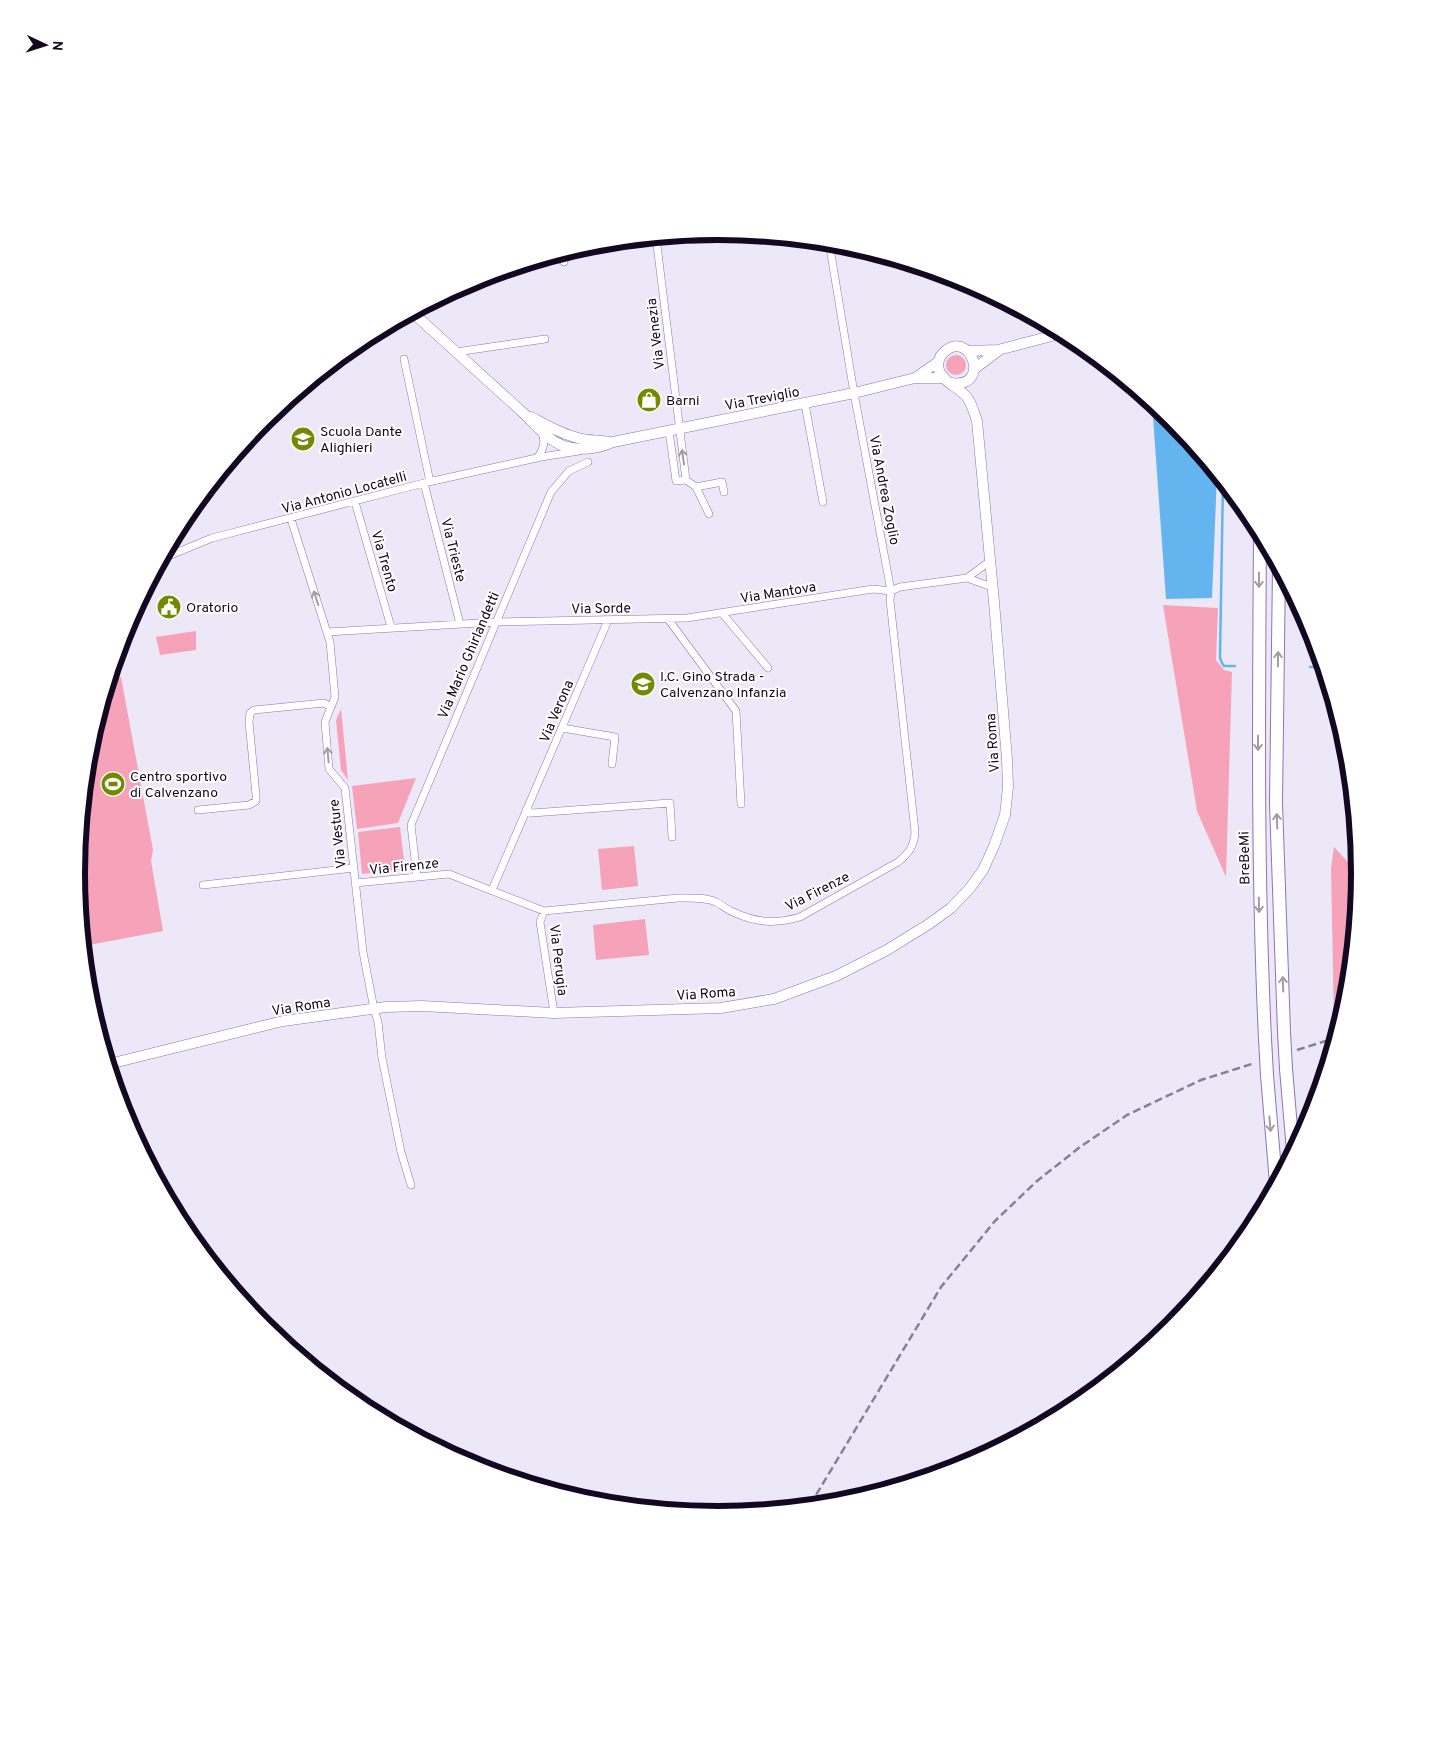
<svg xmlns="http://www.w3.org/2000/svg" width="1436" height="1745" font-family="Overpass,sans-serif">
<style>
.green{fill:#f6a3ba}
.water{fill:#64b5ef}
.lines{fill:none;stroke-linecap:round;stroke-linejoin:round}
.stream{stroke:#64b5ef;stroke-width:2.5}
.street-casing{stroke:#8e73b6;stroke-width:8}
.secondary-casing{stroke:#8e73b6;stroke-width:11}
.highway-casing{stroke:#8e73b6;stroke-width:14}
.street{stroke:#fff;stroke-width:7}
.secondary{stroke:#fff;stroke-width:10}
.highway{stroke:#fff;stroke-width:12}
.rail{stroke:#877f93;stroke-width:2.5;stroke-dasharray:8 4;stroke-linecap:butt}
.highway-bridge-casing{stroke:#8e73b6;stroke-width:14;stroke-linecap:butt}
.highway-bridge{stroke:#fff;stroke-width:12}
.oneway{stroke:#a19ca6}
.labels{text-anchor:middle;stroke-width:4;stroke-linejoin:round;paint-order:stroke}
.street-label{font-size:14px;fill:#130821;stroke:#fff}
.poi-label{font-size:14px;fill:#130821;stroke:#fff;text-anchor:start}
.rim{fill:none;stroke:#130821;stroke-width:6}
</style>
<rect width="100%" height="100%" fill="#ede8f7"/>
<path class="green" d="M946 365a10 10 0 1 1 20 0a10 10 0 1 1-20 0Z
M1163 605 1218 608 1216 660 1224 670 1232 672 1226 877 1197 811Z
M196 631V650L160 655 156 637Z
M121 677 153 850 151 861 163 931 84 946 76 873 78 859 86 857 81 821 89 747 109 679Z
M341 709 348 780 341 770 336 720Z
M416 778 398 823 357 829 352 786Z
M400 827 405 869 362 874 358 832Z
M634 846 638 886 602 890 598 849Z
M1334 847 1348 862 1359 867 1360 873 1347 998 1341 1020 1334 1022 1331 868Z
M645 919 649 955 596 960 593 925Z"/>
<path class="water" d="M1152 403 1172 419 1217 474 1212 598 1166 599Z"/>
<g class="lines">
<path class="stream" d="M1223 481 1220 658 1222 663 1224 666H1235
M1310 667H1323"/>
<defs>
<path id="street" d="M656 237 686 480 676 481 669 431
M555 254 564 262
M456 352 545 339
M404 359 430 482
M805 404 823 502
M537 458C543 450 546 443 542 433
M686 480 696 487 722 482 724 492
M424 483 460 624
M696 487 709 514
M355 502 391 627
M291 519 330 642 335 697 325 722 329 769 345 788 363 952 374 1009 378 1022 382 1058 401 1152 411 1185
M161 559 212 538 424 483 541 457 579 451
M967 578 990 561
M722 613 768 668
M668 619 736 711 741 804
M327 632 496 622 687 618 873 589 891 591 900 587 967 578 992 587
M562 728 615 737 612 764
M198 810 249 805 256 801V795L249 722 250 713 254 710 324 703 331 707
M526 810 532 813 670 803 672 837
M417 877 411 825 551 492 569 471 588 462
M355 883 449 874 544 911 678 898C690 898 705 897 716 902 722 905 727 910 733 912 757 923 775 924 800 917L898 862C909 853 914 847 915 832L890 600 891 591 854 393 829 242
M203 885 354 868
M492 890 606 625 607 620
M544 911 540 922 554 1013"/>
<path id="secondary" d="M412 312C448 345 484 377 520 410 535 423 545 439 564 446 580 451 598 449 613 442L854 393 915 378H943
M968 351 998 350 1063 333
M974 369 998 351
M915 378 938 362
M531 417C546 425 561 434 578 438 588 441 599 440 609 442
M109 1064 283 1021 386 1007 422 1006 554 1013 721 1008 774 999 836 976 887 950 929 924 951 908 970 888 983 870 994 846 1005 815 1008 787 1007 759 994 602 977 421C974 413 972 403 966 396 959 388 942 381 939 370 937 364 939 357 943 353 970 326 993 389 951 383"/>
<path id="highway" d="M1260 531C1259 701 1257 870 1265 1039
M1279 567 1276 803 1284 1032
M1286 1069 1293 1151
M1267 1075 1276 1183"/>
</defs>
<use href="#street" class="street-casing"/>
<use href="#secondary" class="secondary-casing"/>
<use href="#highway" class="highway-casing"/>
<use href="#street" class="street"/>
<use href="#secondary" class="secondary"/>
<use href="#highway" class="highway"/>
<path class="rail" d="M1297 1050 1335 1038
M810 1505 941 1287 995 1221 1037 1181 1080 1147 1127 1115 1201 1080 1255 1063"/>
<defs>
<path id="highway-bridge" d="M1284 1032 1286 1069
M1265 1039 1267 1075"/>
</defs>
<use href="#highway-bridge" class="highway-bridge-casing"/>
<use href="#highway-bridge" class="highway-bridge"/>
</g>
<defs><path id="oneway-shaft" d="M-6 0H5M1.5-3L5.5 0L1.5 3" fill="none" stroke-width="1.6" stroke-linecap="round" stroke-linejoin="round" transform="scale(1.25)"/></defs>
<g class="oneway">
<use href="#oneway-shaft" transform="translate(683 457) rotate(-98)"/>
<use href="#oneway-shaft" transform="translate(1259 580) rotate(90)"/>
<use href="#oneway-shaft" transform="translate(316 598) rotate(-108)"/>
<use href="#oneway-shaft" transform="translate(1278 659) rotate(-89)"/>
<use href="#oneway-shaft" transform="translate(1258 743) rotate(90)"/>
<use href="#oneway-shaft" transform="translate(328 755) rotate(-95)"/>
<use href="#oneway-shaft" transform="translate(1277 821) rotate(-92)"/>
<use href="#oneway-shaft" transform="translate(1259 905) rotate(89)"/>
<use href="#oneway-shaft" transform="translate(1283 984) rotate(-92)"/>
<use href="#oneway-shaft" transform="translate(1270 1124) rotate(85)"/>
</g>
<defs>
<symbol id="shop-disc" viewBox="-11 -11 22 22"><circle r="9.5" fill="#718a00" stroke="#fff"/><path d="M-5-2.5h2.3a2.7 3.5 0 0 1 5.4 0H5L5.5 6h-11ZM-1.5-2.5h3a1.5 2.3 0 0 0-3 0Z" fill="#fff"/></symbol>
<symbol id="school-disc" viewBox="-11 -11 22 22"><circle r="9.5" fill="#718a00" stroke="#fff"/><path d="M0-5L7-2L0 1L-7-2ZM-4 1L0 2.5L4 1V4Q0 6-4 4Z" fill="#fff"/></symbol>
<symbol id="civic-disc" viewBox="-11 -11 22 22"><circle r="9.5" fill="#718a00" stroke="#fff"/><path d="M-.6-6.5H3V-4.5H.6V-3L4-1V1h2V6H-6V1h2V-1L-.6-3ZM-1.2 2.5V6h2.4V2.5Z" fill="#fff"/></symbol>
<symbol id="stadium-disc" viewBox="-11 -11 22 22"><circle r="9.5" fill="#718a00" stroke="#fff"/><path d="M0-5a6.5 5 0 1 0 0 10a6.5 5 0 1 0 0-10ZM-3.5-1.8h7v3.6h-7Z" fill="#fff"/></symbol>
</defs>
<g fill-rule="evenodd">
<use href="#shop-disc" x="635" y="386" width="28" height="28"/>
<use href="#school-disc" x="289" y="425" width="28" height="28"/>
<use href="#civic-disc" x="155" y="593" width="28" height="28"/>
<use href="#school-disc" x="629" y="670" width="28" height="28"/>
<use href="#stadium-disc" x="99" y="770" width="28" height="28"/>
</g>
<g class="labels">
<g class="street-label">
<text transform="translate(655 334) rotate(-97)" y="5">Via Venezia</text>
<text transform="translate(762 398) rotate(-11)" y="5">Via Treviglio</text>
<text transform="translate(885 490) rotate(79)" y="5">Via Andrea Zoglio</text>
<text transform="translate(344 492) rotate(-15)" y="5">Via Antonio Locatelli</text>
<text transform="translate(454 550) rotate(76)" y="5">Via Trieste</text>
<text transform="translate(385 561) rotate(74)" y="5">Via Trento</text>
<text transform="translate(778 592) rotate(-9)" y="5">Via Mantova</text>
<text transform="translate(601 608) rotate(-1)" y="5">Via Sorde</text>
<text transform="translate(468 655) rotate(-67)" y="5">Via Mario Ghirlandetti</text>
<text transform="translate(556 711) rotate(-67)" y="5">Via Verona</text>
<text transform="translate(992 743) rotate(-94)" y="5">Via Roma</text>
<text transform="translate(337 834) rotate(-96)" y="5">Via Vesture</text>
<text transform="translate(1244 858) rotate(-91)" y="5">BreBeMi</text>
<text transform="translate(404 866) rotate(-6)" y="5">Via Firenze</text>
<text transform="translate(817 891) rotate(-27)" y="5">Via Firenze</text>
<text transform="translate(559 960) rotate(83)" y="5">Via Perugia</text>
<text transform="translate(706 993) rotate(-4)" y="5">Via Roma</text>
<text transform="translate(301 1006) rotate(-9)" y="5">Via Roma</text>
</g>
<g class="poi-label">
<text x="666" y="405">Barni</text>
<text x="320" y="436">Scuola Dante<tspan x="320" dy="16">Alighieri</tspan></text>
<text x="186" y="612">Oratorio</text>
<text x="660" y="681">I.C. Gino Strada -<tspan x="660" dy="16">Calvenzano Infanzia</tspan></text>
<text x="130" y="781">Centro sportivo<tspan x="130" dy="16">di Calvenzano</tspan></text>
</g>
</g>
<path d="M0 0H1436V1745H0ZM85 873a633 633 0 1 1 1266 0a633 633 0 1 1-1266 0Z" fill="#fff" fill-rule="evenodd"/>
<path class="rim" d="M85 873a633 633 0 1 1 1266 0a633 633 0 1 1-1266 0Z"/>
<g transform="translate(45 45) rotate(94)" stroke="#ffffff" stroke-width="4" paint-order="stroke">
<path d="M0-4L9 19L0 12L-9 19Z" fill="#130821"/>
<text y="-8" font-size="14" font-weight="bold" text-anchor="middle" fill="#130821">N</text>
</g>
</svg>
